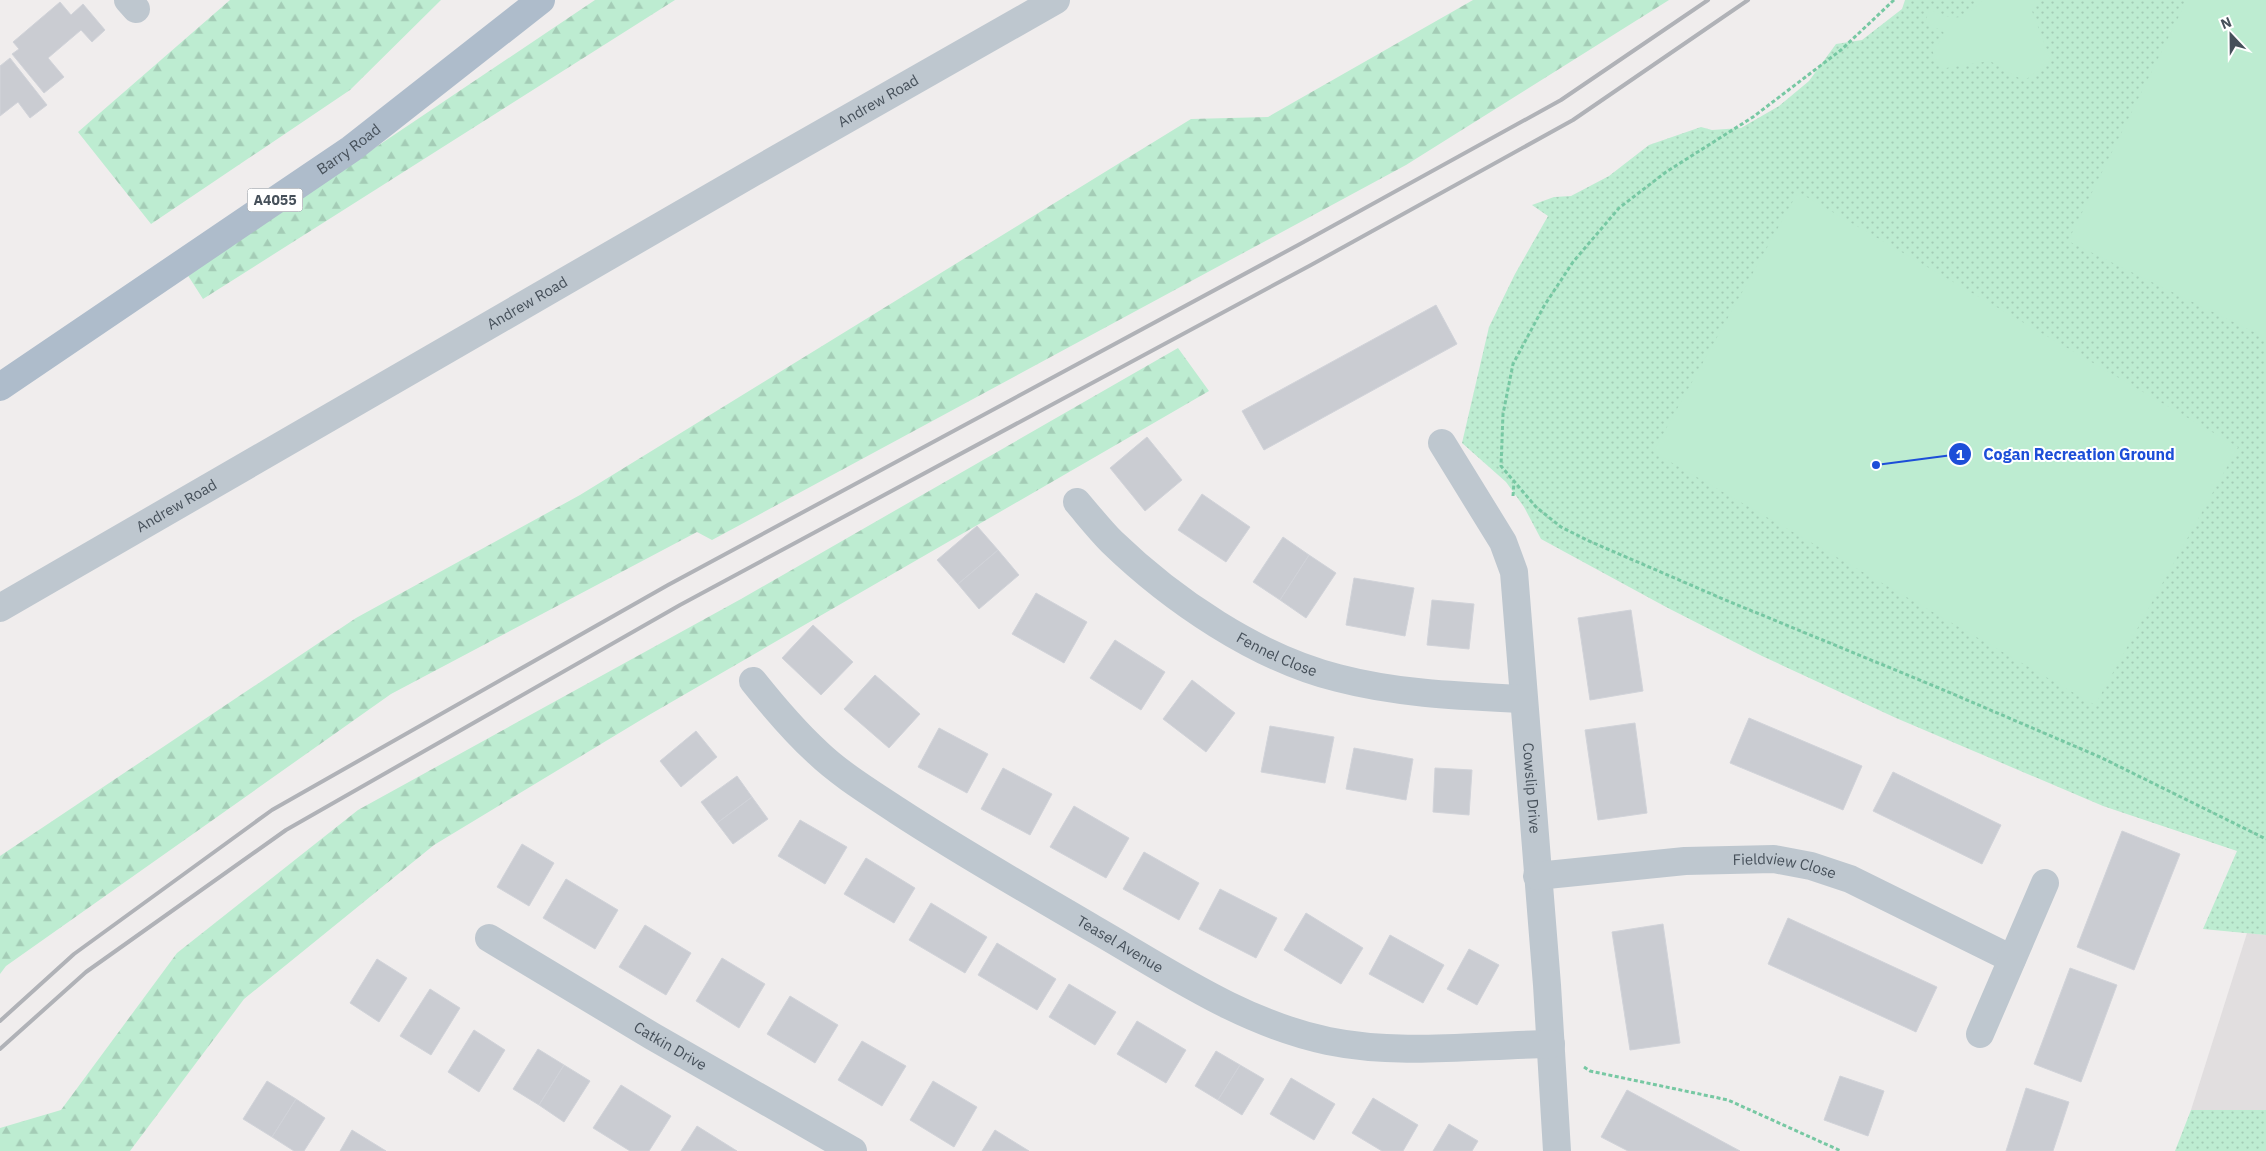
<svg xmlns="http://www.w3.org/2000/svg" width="2266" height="1151" font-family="'IBM Plex Sans',sans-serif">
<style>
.education{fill:#e1dedf}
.green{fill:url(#green-dots)}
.forest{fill:url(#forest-firs)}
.pitch{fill:#bdecd1}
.building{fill:#caccd2;stroke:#d1d3d9}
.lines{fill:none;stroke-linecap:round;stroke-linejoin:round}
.path{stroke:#77c8a3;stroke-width:3;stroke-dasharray:4 2.5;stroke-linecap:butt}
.minor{stroke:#bec7cf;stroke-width:28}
.major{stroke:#aebccb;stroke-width:28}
.rail{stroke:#b0b2b7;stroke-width:4}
.labels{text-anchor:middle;stroke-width:4;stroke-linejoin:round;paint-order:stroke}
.shield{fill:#fff;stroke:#7e848c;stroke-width:1}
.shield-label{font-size:14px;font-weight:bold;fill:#46505a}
.street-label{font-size:15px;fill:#46505a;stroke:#fff}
.leader{fill:none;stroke:#1d4ed8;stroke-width:2}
.callout-dot{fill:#1d4ed8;stroke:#fff;stroke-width:2}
.mark-label{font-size:15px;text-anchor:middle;font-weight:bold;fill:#fff}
.callout-label{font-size:16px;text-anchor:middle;font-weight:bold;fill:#1d4ed8;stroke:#fff;stroke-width:4;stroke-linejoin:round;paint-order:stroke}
</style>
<defs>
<pattern id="green-dots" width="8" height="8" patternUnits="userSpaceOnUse" patternTransform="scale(1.25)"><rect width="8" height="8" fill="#bdecd1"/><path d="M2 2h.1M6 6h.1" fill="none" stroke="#a4ccb6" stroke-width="1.8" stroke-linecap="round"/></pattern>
<pattern id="forest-firs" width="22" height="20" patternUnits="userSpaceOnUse" patternTransform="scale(1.25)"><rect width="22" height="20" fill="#bdecd1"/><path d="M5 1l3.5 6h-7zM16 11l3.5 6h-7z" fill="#a4ccb6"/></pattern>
</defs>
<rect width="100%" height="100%" fill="#f0eded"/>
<path class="education" d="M2247 933 2266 935V1110H2191Z"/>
<path class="green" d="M1905 0H2266V935L2203 929 2237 851 2103 806 1896 718 1762 656 1666 607 1541 539 1524 507 1506 482 1462 443 1489 327 1515 274 1548 216 1532 205 1554 197 1571 196 1609 176 1649 145 1701 127 1712 130 1741 128 1779 106 1809 81 1836 44 1862 40 1902 9Z
M2191 1110H2266V1151H2175Z"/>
<path class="forest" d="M230 0H441L350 90 151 224 78 132Z
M595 0H675L203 299 187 274Z
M1473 0H1669L1406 165 712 540 697 532 391 694 6 966 0 974V856L356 618 580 495 1191 119 1268 117Z
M1178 348 1209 391 649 715 434 845 244 999 130 1151H0V1128L61 1110 177 953 358 810 741 599Z"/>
<path class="pitch" d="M1983 0H2035L2032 11 2051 61 2024 81 1990 61 1940 69 1932 50 1946 35 1941 30 1925 24 1929 9C1956 22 1962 21 1983 0Z
M2187 0H2266V338L2068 241Z
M1798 192 2238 447 2095 705 1653 452Z"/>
<path class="building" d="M60 2 71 15 83 4 105 30 92 42 81 30 48 58 64 77 44 93 12 54 19 49 13 42Z
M10 58 47 105 30 118 18 102 0 116V66Z
M1436 305 1457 344 1264 450 1242 411Z
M1147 437 1182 480 1145 511 1110 468Z
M1202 494 1250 527 1226 562 1178 530Z
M977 526 998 550 958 584 937 560Z
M1283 537 1309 555 1280 600 1253 582Z
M998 550 1019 575 979 609 958 584Z
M1309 555 1336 573 1306 618 1280 600Z
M1354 578 1414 588 1405 636 1346 625Z
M1036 593 1087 622 1064 663 1012 634Z
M1432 600 1474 604 1469 649 1427 645Z
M1631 610 1643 691 1590 700 1578 618Z
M813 625 853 662 821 695 782 658Z
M1115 640 1165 672 1141 710 1090 678Z
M875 675 920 714 889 748 844 709Z
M1192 680 1235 713 1206 752 1163 719Z
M1749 718 1862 766 1843 810 1730 763Z
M1635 723 1647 813 1598 820 1585 730Z
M1270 726 1334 737 1325 783 1261 772Z
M939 728 988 754 967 793 918 767Z
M696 731 717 757 681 787 660 761Z
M1354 748 1413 759 1406 800 1346 789Z
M1003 768 1052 794 1030 835 981 809Z
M1435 768 1472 770 1469 815 1433 812Z
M1893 772 2001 825 1982 864 1873 811Z
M737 776 752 797 717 823 701 802Z
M752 797 768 819 733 844 717 823Z
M1074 806 1129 838 1106 878 1050 847Z
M800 820 847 847 825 884 778 856Z
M2122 831 2180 854 2134 970 2077 947Z
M522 844 554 863 529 906 497 887Z
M1144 852 1199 883 1179 920 1123 889Z
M866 858 915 888 894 923 844 894Z
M566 879 618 910 595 949 543 918Z
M1220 889 1277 918 1256 958 1199 929Z
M931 903 987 937 965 973 909 940Z
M1306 913 1363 948 1341 984 1284 950Z
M1788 918 1937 987 1916 1032 1768 964Z
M1663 924 1680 1043 1630 1050 1612 932Z
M645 925 691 953 666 995 619 967Z
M1390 935 1444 965 1423 1003 1369 974Z
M997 943 1056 979 1037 1010 978 975Z
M1469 949 1499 965 1477 1005 1447 989Z
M722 958 765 984 739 1028 696 1001Z
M377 959 407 978 379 1022 350 1003Z
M2070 968 2117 985 2081 1082 2034 1064Z
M1069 984 1116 1012 1095 1045 1049 1017Z
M430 989 460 1008 431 1055 400 1036Z
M790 996 838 1025 815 1063 767 1034Z
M1137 1021 1186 1050 1166 1083 1117 1054Z
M474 1030 505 1050 479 1092 448 1072Z
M862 1041 906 1066 882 1106 838 1080Z
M538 1049 564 1065 539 1105 513 1089Z
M1216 1051 1240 1065 1218 1100 1195 1086Z
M564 1065 590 1081 564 1122 539 1105Z
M1240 1065 1264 1079 1242 1115 1218 1100Z
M1840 1076 1884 1091 1868 1136 1824 1120Z
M1291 1078 1335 1104 1314 1140 1270 1114Z
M267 1081 296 1099 272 1137 243 1119Z
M933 1081 977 1107 954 1147 910 1120Z
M621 1085 671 1116 649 1151H630L593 1128Z
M2026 1088 2069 1102 2053 1151H2006Z
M1627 1090 1740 1151H1628L1601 1137Z
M1373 1098 1418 1125 1403 1151H1382L1352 1133Z
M296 1099 325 1118 304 1151H294L272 1137Z
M1449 1124 1478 1141 1472 1151H1433Z
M697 1126 737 1151H681Z
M352 1130 386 1151H340Z
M995 1130 1029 1151H982Z"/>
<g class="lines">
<path class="path" d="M1894 0 1841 50 1753 117 1666 172 1619 208 1573 262 1544 306 1513 364 1503 414 1501 466 1536 507 1561 527 1589 541 1723 599 1939 688 2100 757 2266 839
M1513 496 1514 482
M1584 1067 1590 1071 1728 1100 1841 1151"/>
<g class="minor">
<path d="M128 0 136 9"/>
<path id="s1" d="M1442 443 1503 542 1514 572 1547 985 1557 1151"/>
<path id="s2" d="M1077 502C1089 516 1100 530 1112 542 1172 600 1257 658 1338 678 1399 694 1461 696 1523 699"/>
<path id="s3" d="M0 608 754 172 1056 0"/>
<path id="s4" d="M753 681C773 706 793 730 817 752 841 775 871 793 898 811 962 853 1028 890 1094 929 1169 972 1242 1023 1328 1041 1401 1056 1476 1045 1551 1044"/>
<path id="s5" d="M1537 876 1685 861 1774 859 1811 866 1850 879 2012 959"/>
<path id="s6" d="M489 938 652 1036 853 1151"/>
<path d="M1980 1034 2045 883"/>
</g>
<path class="major" id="s7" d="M0 387 351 149 541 0"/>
<path class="rail" d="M0 1021 74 954 272 810 668 585 1300 244 1561 100 1708 0
M0 1049 86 972 286 830 680 605 1311 265 1573 120 1748 0"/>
</g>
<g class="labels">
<rect class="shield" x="247.5" y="188.5" width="55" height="23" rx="4"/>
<g class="shield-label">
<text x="275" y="205">A4055</text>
</g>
<g class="street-label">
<text dy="5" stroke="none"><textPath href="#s3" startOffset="1014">Andrew Road</textPath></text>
<text dy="5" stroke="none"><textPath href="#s7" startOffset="422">Barry Road</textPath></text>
<text dy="5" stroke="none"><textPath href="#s3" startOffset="609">Andrew Road</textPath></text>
<text dy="5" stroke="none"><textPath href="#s3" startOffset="204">Andrew Road</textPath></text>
<text dy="5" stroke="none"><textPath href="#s2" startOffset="254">Fennel Close</textPath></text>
<text dy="5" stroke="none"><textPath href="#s1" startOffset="365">Cowslip Drive</textPath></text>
<text dy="5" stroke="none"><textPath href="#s5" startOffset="249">Fieldview Close</textPath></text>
<text dy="5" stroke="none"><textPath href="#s4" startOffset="455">Teasel Avenue</textPath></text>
<text dy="5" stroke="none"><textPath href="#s6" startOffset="211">Catkin Drive</textPath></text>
</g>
</g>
<path class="leader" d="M1876 465L1960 454"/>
<g class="callout-dot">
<circle cx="1876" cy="465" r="5"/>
<circle cx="1960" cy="454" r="12"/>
</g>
<g class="mark-label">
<text x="1960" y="460">1</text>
</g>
<g class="callout-label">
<text x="2079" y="460">Cogan Recreation Ground</text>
</g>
<g transform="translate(2231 35) rotate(338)" stroke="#ffffff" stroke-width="4" paint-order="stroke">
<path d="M0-4L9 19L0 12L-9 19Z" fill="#46505a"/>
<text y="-8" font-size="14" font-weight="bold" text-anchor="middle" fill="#46505a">N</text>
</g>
</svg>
